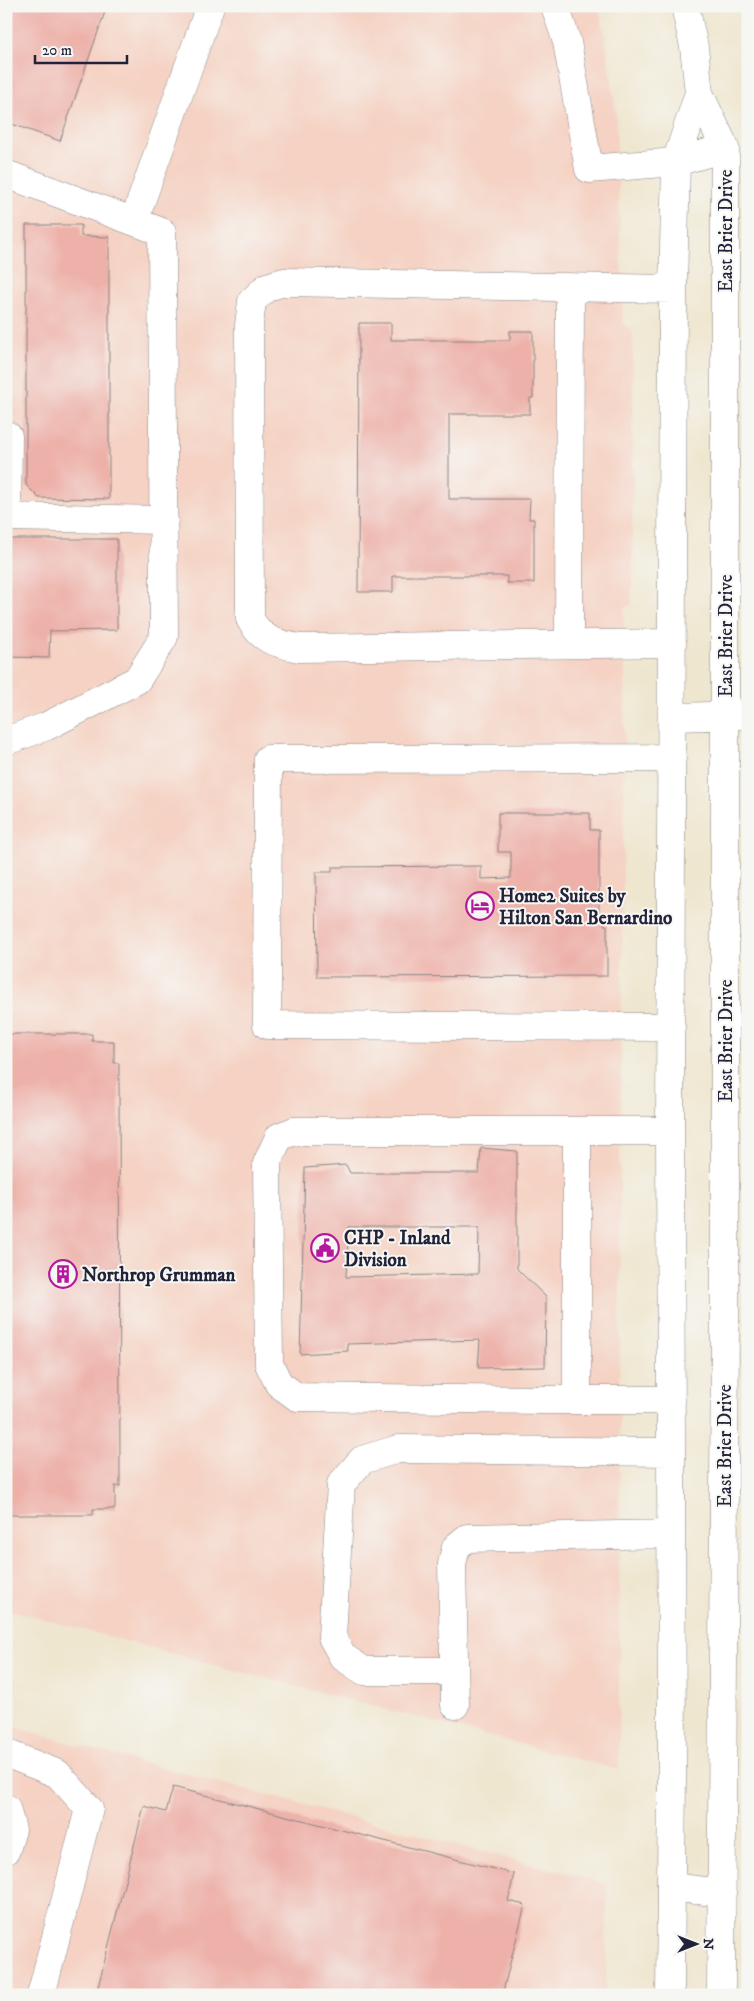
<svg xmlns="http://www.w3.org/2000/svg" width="754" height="2001" font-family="'IM FELL DW Pica',serif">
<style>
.built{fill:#f5d2c3}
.building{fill:#edb1a9;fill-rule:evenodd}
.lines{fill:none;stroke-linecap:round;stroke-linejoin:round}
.minor-casing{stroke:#888485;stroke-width:29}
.minor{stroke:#fff;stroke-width:28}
.labels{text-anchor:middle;stroke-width:4;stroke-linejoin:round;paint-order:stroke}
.street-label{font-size:19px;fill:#22223b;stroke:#f6f6f2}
.poi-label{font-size:19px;font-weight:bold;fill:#22223b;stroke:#f6f6f2;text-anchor:start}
</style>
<rect width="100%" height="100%" fill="#f6f6f2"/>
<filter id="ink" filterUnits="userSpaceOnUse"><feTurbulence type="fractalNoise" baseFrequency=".02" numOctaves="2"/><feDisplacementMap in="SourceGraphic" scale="10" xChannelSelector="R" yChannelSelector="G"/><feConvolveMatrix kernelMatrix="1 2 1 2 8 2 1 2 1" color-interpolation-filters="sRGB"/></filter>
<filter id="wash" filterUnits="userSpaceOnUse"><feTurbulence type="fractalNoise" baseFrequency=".0096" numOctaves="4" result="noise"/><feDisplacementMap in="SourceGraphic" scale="20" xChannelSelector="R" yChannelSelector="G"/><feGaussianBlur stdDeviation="1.12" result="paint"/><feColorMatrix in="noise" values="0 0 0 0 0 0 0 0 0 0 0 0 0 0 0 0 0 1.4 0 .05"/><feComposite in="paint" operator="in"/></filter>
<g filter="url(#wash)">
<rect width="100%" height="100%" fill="#efe6cf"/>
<path class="built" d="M6 6H598L604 30 616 111 623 323 633 333 632 603 624 609 625 682 620 1160 619 1770 241 1672 6 1609Z
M6 1724 79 1746 607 1884 606 1995H6Z"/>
<g id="blocks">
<path class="building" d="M6 6H107L60 141 6 122Z
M26 225H81V236L109 237V499L39 498 26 485Z
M359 323H391V340H510V331H533V398H530V414H449V499H530L529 519H534V583H507V576H393V592H358Z
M6 539H117V630L50 631 49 658 9 657 8 663H6Z
M498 813H590V830H599V915H604V925H607V976L317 977 316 872H332V867L481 866V879L511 878V852H498Z
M6 1034H92V1041H114V1063H119L120 1486H115V1509H93V1515H6Z
M481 1148 517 1151V1269L546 1297 545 1367 478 1368 480 1340 347 1344 348 1351 300 1354 305 1168 346 1165 350 1173H479ZM349 1227H479L478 1274 346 1277Z
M173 1787 514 1874 508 1901 525 1905 502 1995H96L144 1806 166 1812Z"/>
</g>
</g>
<g filter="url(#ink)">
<use href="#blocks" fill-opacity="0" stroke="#888485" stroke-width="1"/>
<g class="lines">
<defs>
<path id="minor" d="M555 6 567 42 589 169 676 162 725 148
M685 6 694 47 699 93 725 148V1325L721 1995
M6 174 162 232 164 637 137 680 47 726 6 741
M134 221 210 6
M8 436 7 517 164 520
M569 643 570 287
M672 643 299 648C276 643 262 641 250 619L249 325 252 301 267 287 284 282 673 289
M673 717 748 715
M671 1027 267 1025 268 759 672 758
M577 1131V1400
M670 1131H294L279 1137 267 1163 269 1364 279 1384 297 1397 546 1400H671
M454 1671H364L343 1657 332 1637 341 1484 362 1460 398 1449 671 1452
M455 1705 452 1564 456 1547 467 1538 671 1534
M6 1754 13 1756 58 1774 89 1809 41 1995
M6 1808 12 1830 6 1850
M671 1887 722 1893
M670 1995 672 1774 670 1131 673 289 676 162 699 93"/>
</defs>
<use href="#minor" class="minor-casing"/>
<use href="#minor" class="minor"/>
</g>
</g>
<defs>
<symbol id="hotel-ring" viewBox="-11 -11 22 22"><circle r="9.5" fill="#f6f6f2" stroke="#b5179e" stroke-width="1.5"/><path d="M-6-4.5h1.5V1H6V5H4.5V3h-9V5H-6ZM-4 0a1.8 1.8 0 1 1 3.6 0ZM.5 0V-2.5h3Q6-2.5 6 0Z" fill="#b5179e"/></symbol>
<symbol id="civic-ring" viewBox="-11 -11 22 22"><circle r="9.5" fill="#f6f6f2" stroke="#b5179e" stroke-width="1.5"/><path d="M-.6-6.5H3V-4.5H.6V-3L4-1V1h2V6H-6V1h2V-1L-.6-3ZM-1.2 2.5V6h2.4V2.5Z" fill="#b5179e"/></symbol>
<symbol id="building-ring" viewBox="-11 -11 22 22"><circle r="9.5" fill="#f6f6f2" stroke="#b5179e" stroke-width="1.5"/><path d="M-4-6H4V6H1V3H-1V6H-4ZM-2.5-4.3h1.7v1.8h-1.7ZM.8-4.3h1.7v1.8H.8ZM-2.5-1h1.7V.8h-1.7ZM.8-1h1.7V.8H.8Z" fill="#b5179e"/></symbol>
</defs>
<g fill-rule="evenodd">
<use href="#hotel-ring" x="464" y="890" width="32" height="32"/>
<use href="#civic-ring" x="309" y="1232" width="32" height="32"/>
<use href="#building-ring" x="47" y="1258" width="32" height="32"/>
</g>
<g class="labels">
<g class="street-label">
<text transform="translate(725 231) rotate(-90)" y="7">East Brier Drive</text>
<text transform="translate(725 636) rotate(-90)" y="7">East Brier Drive</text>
<text transform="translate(725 1041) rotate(-90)" y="7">East Brier Drive</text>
<text transform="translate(724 1446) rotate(-90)" y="7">East Brier Drive</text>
</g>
<g class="poi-label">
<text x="499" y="902">Home2 Suites by<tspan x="499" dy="22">Hilton San Bernardino</tspan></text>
<text x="344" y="1244">CHP - Inland<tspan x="344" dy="22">Division</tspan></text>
<text x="82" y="1281">Northrop Grumman</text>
</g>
</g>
<rect width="754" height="2001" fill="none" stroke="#f6f6f2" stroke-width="25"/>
<g transform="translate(696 1944) rotate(90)" stroke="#f6f6f2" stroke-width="4" paint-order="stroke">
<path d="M0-4L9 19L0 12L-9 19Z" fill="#22223b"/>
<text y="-8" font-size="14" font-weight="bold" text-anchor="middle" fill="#22223b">N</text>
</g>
<path d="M35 55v8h92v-8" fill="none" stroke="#22223b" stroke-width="2.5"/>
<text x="42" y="55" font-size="15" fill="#22223b" stroke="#f6f6f2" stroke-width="4" paint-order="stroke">20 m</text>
</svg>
